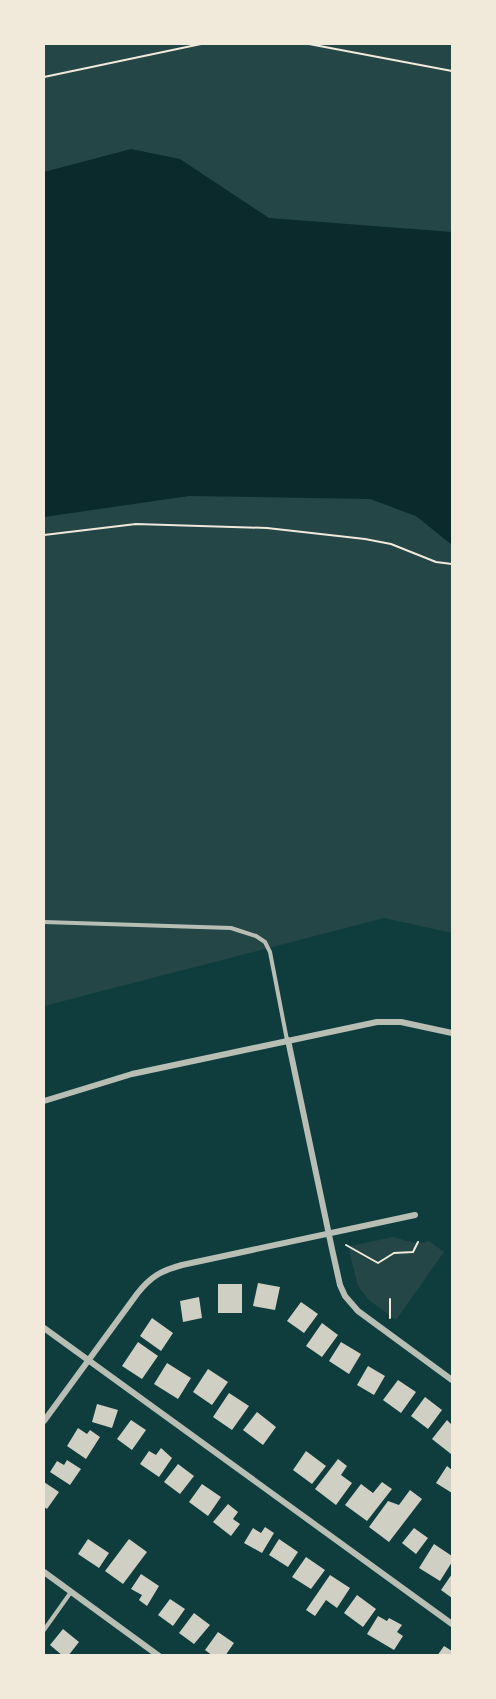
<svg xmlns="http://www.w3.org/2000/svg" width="496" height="1699" font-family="'DejaVu Sans',sans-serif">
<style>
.green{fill:#244646}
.water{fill:#0a2a2b}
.building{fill:#cfcfc3}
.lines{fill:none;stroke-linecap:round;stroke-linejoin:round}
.path{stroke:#f1e9da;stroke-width:2}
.service{stroke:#b8beb3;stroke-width:4}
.minor{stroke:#b8beb3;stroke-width:6}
</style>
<rect width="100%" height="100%" fill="#0f3d3e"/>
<path class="green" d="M44 44H452V933L384 918 44 1006Z
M393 1237C405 1240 416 1246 429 1241L444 1252 396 1320 369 1300 358 1286 349 1250 351 1246Z"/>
<path class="water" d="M131 149 180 159 269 218 452 232V545L416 516 370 499 189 496 44 517V172Z"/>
<path class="building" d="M258 1283 280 1287 275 1310 253 1306Z
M218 1284H242V1313H218Z
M199 1297 202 1318 183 1322 180 1301Z
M301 1302 318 1314 304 1333 287 1321Z
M152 1318 173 1333 161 1351 140 1336Z
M322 1323 338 1335 322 1357 306 1346Z
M138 1342 158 1356 142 1379 122 1366Z
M341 1342 361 1354 349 1374 329 1361Z
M167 1363 191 1378 178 1399 154 1384Z
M368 1366 385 1376 374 1395 357 1385Z
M208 1369 228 1382 212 1405 193 1392Z
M398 1380 416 1392 401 1413 383 1400Z
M229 1393 249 1406 232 1430 213 1417Z
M425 1397 442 1410 428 1429 411 1416Z
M97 1404 118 1410 112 1428 92 1422Z
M257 1412 276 1427 263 1445 243 1430Z
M131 1420 146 1430 132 1450 117 1439Z
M447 1420 452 1425V1452L451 1454 432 1439Z
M78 1428 87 1434 90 1430 100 1437 86 1459 67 1446Z
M161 1448 172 1458 159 1477 140 1464 149 1451 156 1455Z
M306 1451 326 1466 312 1484 293 1470Z
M338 1459 347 1466 341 1475 352 1483 336 1505 315 1489Z
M67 1460 81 1469 70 1485 50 1472 57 1461 64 1465Z
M178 1464 194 1476 180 1494 164 1482Z
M447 1466 452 1470V1493L436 1483Z
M44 1482 59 1492 47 1509 44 1507Z
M382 1482 392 1489 367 1521 345 1505 361 1484 373 1493Z
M202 1484 221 1497 208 1516 189 1502Z
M410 1490 422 1499 389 1542 369 1527 388 1501 399 1505Z
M228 1504 238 1512 233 1519 240 1524 231 1536 213 1522Z
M265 1527 274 1533 262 1553 244 1543 253 1528 261 1533Z
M414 1528 428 1538 416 1554 402 1543Z
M88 1539 109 1553 99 1568 78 1554Z
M129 1539 147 1552 123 1584 105 1571Z
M279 1539 298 1552 288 1567 269 1555Z
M434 1544 452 1556V1562L440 1581 419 1568Z
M306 1557 325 1570 311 1589 292 1577Z
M141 1574 159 1586 147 1606 139 1600 142 1595 131 1589Z
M452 1574V1598L441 1590Z
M330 1575 350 1588 337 1608 326 1600 315 1616 306 1610Z
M357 1595 376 1609 363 1627 344 1613Z
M170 1599 185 1609 173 1626 158 1615Z
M194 1613 210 1625 194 1644 179 1633Z
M378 1616 387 1621 389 1618 402 1625 397 1632 403 1636 394 1650 367 1634Z
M63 1629 79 1642 68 1656H63L50 1645Z
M218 1632 234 1643 225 1656H213L205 1650Z
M444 1646 452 1651V1656H437Z"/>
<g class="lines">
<path class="path" d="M309 44 452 71
M44 77 201 44
M44 535 136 524 267 528 365 539 391 544 436 562 452 564
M346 1245 378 1263 394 1253 413 1252 418 1242
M390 1299V1318"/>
<path class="service" d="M44 922 231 928 256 936 265 942 270 952 287 1040
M44 1630 71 1592"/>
<path class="minor" d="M288 1040 332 1249 340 1285 345 1296 358 1311 452 1380
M44 1101 132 1074 377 1022H401L452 1033
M44 1328 452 1624
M44 1421 137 1294C151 1276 161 1271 182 1265L415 1215
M44 1572 159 1656"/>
</g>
<rect width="496" height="1699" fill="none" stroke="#f1e9da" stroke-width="90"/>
</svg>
